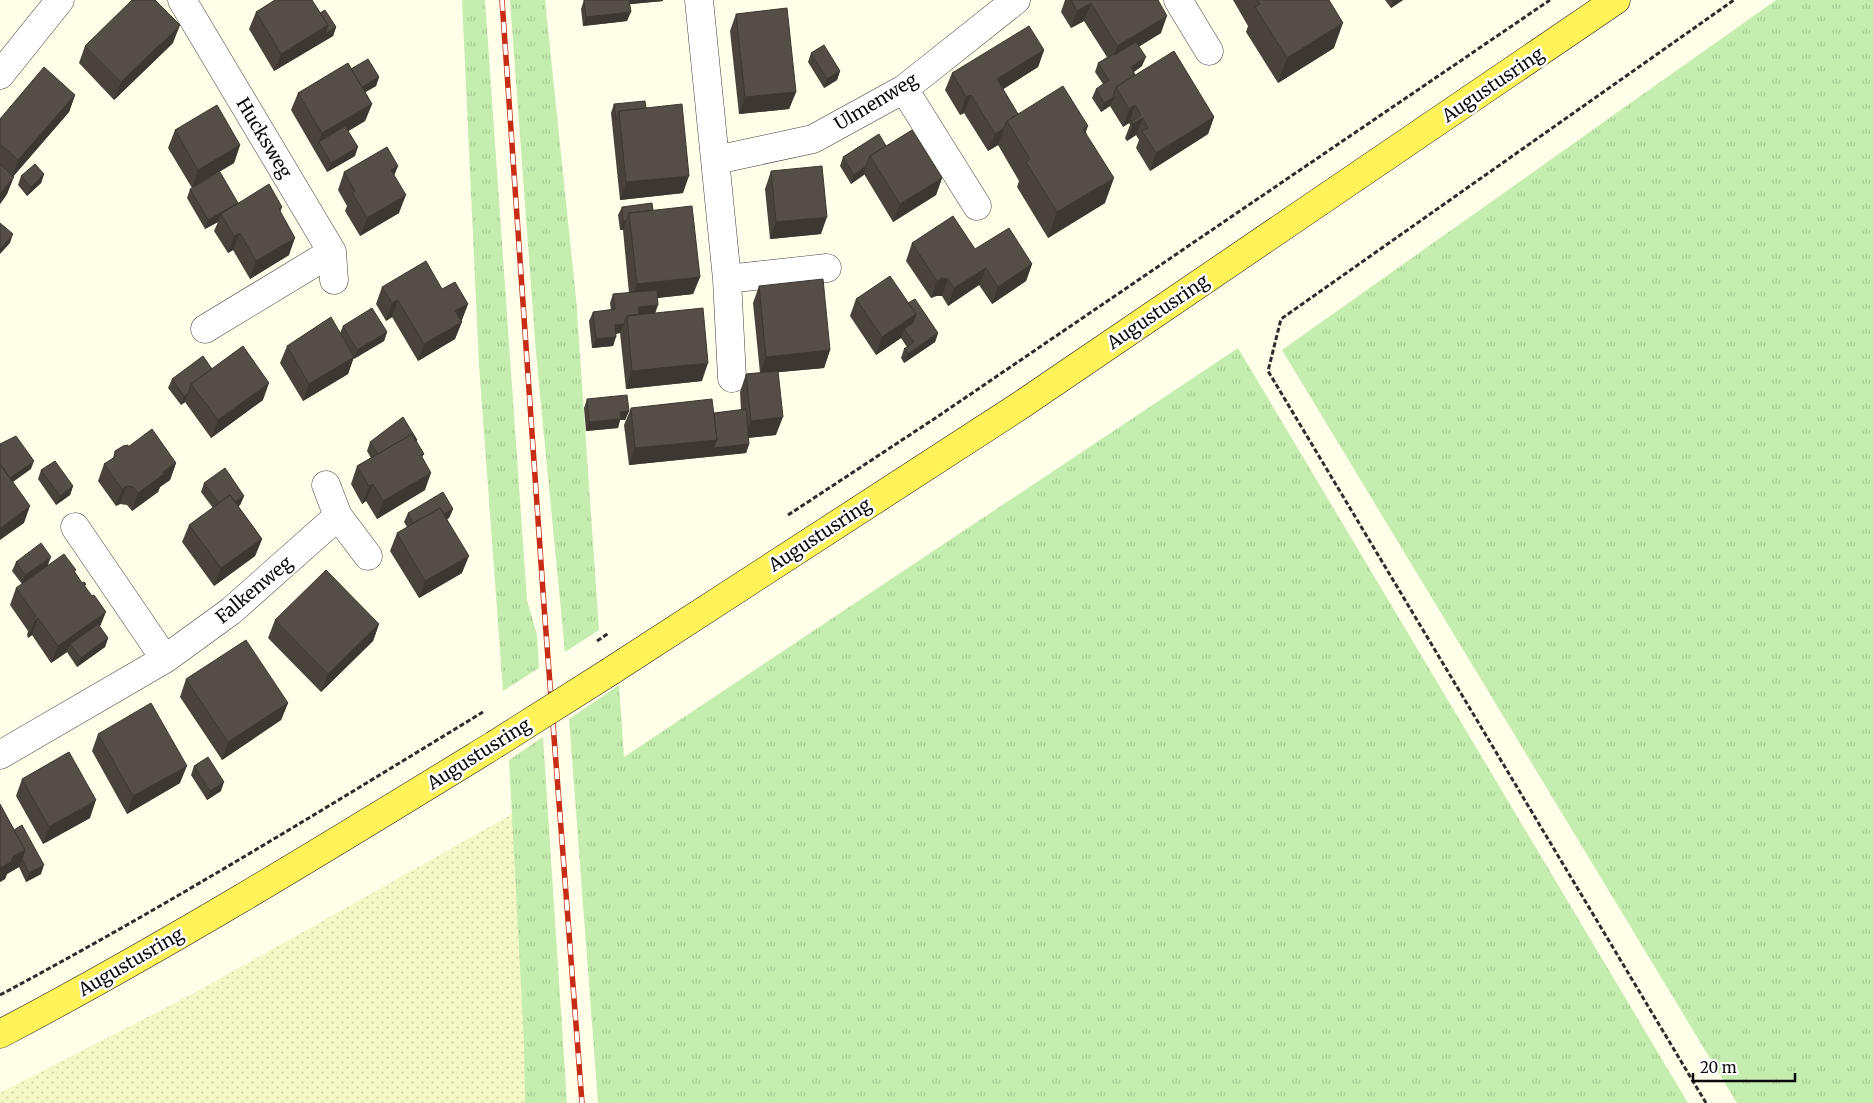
<svg xmlns="http://www.w3.org/2000/svg" width="1873" height="1103" font-family="Merriweather,serif">
<style>
.farmland{fill:url(#farmland-dots)}
.grass{fill:url(#grass-tufts)}
.lines{fill:none;stroke-linecap:round;stroke-linejoin:round}
.minor-casing{stroke:#3e3e3e;stroke-width:29}
.major-casing{stroke:#1c1c1c;stroke-width:29}
.path{stroke:#2d2d2d;stroke-width:3;stroke-dasharray:5 2.5;stroke-linecap:butt}
.minor{stroke:#fff;stroke-width:28}
.major{stroke:#fff359;stroke-width:28}
.rail-casing{stroke:#c82c16;stroke-width:5.5}
.rail{stroke:#fff;stroke-width:4;stroke-dasharray:11;stroke-linecap:butt}
.major-bridge-casing{stroke:#1c1c1c;stroke-width:29;stroke-linecap:butt}
.path-bridge{stroke:#2d2d2d;stroke-width:3;stroke-dasharray:5 2.5;stroke-linecap:butt}
.major-bridge{stroke:#fff359;stroke-width:28}
.wall{fill:#49433c}
.shaded-wall{fill:#3c3731}
.building{fill:#554e46;stroke:#3c3731}
.labels{text-anchor:middle;stroke-width:5;stroke-linejoin:round;paint-order:stroke}
.street-label{font-size:18px;fill:#0b0b0b;stroke:#fff}
</style>
<defs>
<pattern id="farmland-dots" width="8" height="8" patternUnits="userSpaceOnUse" patternTransform="scale(1.25)"><rect width="8" height="8" fill="#f4f8c6"/><path d="M2 2h.1M6 6h.1" fill="none" stroke="#d0d3a9" stroke-width="1.8" stroke-linecap="round"/></pattern>
<pattern id="grass-tufts" width="24" height="20" patternUnits="userSpaceOnUse" patternTransform="scale(1.25)"><rect width="24" height="20" fill="#c5edaf"/><path d="M3 7l-1-3M5 7V3M7 7l1-3M15 17l-1-3M17 17v-4M19 17l1-3" fill="none" stroke="#a8ca95"/></pattern>
</defs>
<rect width="100%" height="100%" fill="#fffee9"/>
<path class="farmland" d="M512 814 524 1044 525 1103H0V1093L198 991Z"/>
<path class="grass" d="M462 0H485L527 600 537 635 539 668 503 691 479 365Z
M510 0H545L576 298 599 630 565 652 536 353Z
M1776 0H1873V1103H1737L1282 350Z
M1238 348 1688 1103H598L569 719 619 685 624 757Z
M543 737 567 1103H525L524 1044 509 760Z"/>
<g class="lines">
<defs>
<path id="minor" d="M182 0 332 252 334 280
M699 0 727 279 732 378
M1178 0 1209 51
M0 75 60 0
M904 89 977 206
M716 160 813 139 904 89 1016 0
M727 279 827 268
M205 329 332 252
M326 485 338 516
M75 527 165 659
M0 755 165 659 231 611 338 516 368 556"/>
<path id="major" d="M611 671 1021 405 1616 0
M0 1034C169 945 331 845 494 745"/>
</defs>
<use href="#minor" class="minor-casing"/>
<use href="#major" class="major-casing"/>
<path class="path" d="M788 515 934 419 1550 0
M0 995C165 907 324 809 483 712
M1706 1103 1268 371 1281 319 1734 0"/>
<use href="#minor" class="minor"/>
<use href="#major" class="major"/>
<defs>
<path id="rail" d="M502 0 544 606 582 1103"/>
</defs>
<use href="#rail" class="rail-casing"/>
<use href="#rail" class="rail"/>
<defs>
<path id="major-bridge" d="M494 745 611 671"/>
</defs>
<use href="#major-bridge" class="major-bridge-casing"/>
<path class="path-bridge" d="M597 641 609 633"/>
<use href="#major-bridge" class="major-bridge"/>
</g>
<path class="wall" d="M584 0 663 1 630 4 627 21 583 26 581 9Z
M1065 0H1158L1161 33 1139 46 1142 66 1134 72 1135 75 1214 117 1208 134 1150 171 1136 148 1139 140 1136 135 1127 141 1126 140 1125 138 1130 125 1129 123 1123 127 1110 106 1101 112 1092 98 1096 89 1103 84 1095 72 1098 63 1107 57 1084 21 1071 28 1061 12Z
M1233 0H1329L1334 48 1278 83 1246 32 1248 26Z
M1385 0H1403L1391 8Z
M256 12 320 13 336 27 333 36 274 71 249 29Z
M736 14 796 92 789 109 739 114 730 31Z
M173 43 114 100 79 63 85 46Z
M1044 50 1038 67 1003 89 1018 114 1086 132 1105 203 1048 238 1017 187 1019 181 998 145 988 151 964 113 960 115 945 90 952 73Z
M811 53 840 71 837 80 824 88 808 62Z
M351 69 379 77 376 86 365 92 372 104 365 121 348 131 355 156 327 172 291 110 298 93Z
M75 95 69 112 13 176 7 194 0 204V119Z
M614 104 646 108 683 193 620 200 611 113Z
M175 130 240 145 234 163 192 188 168 148Z
M886 146 942 178 936 195 893 222 864 174 851 184 840 166 843 157Z
M398 166 394 175 399 213 360 236 345 211 347 206 338 190 344 172Z
M771 171 821 234 770 239 765 189Z
M44 174 41 183 27 196 18 185 21 176Z
M190 189 238 203 282 207 280 213 289 255 250 279 233 250 228 253 214 231 218 222 205 229 187 198Z
M622 207 653 210 700 277 693 294 657 298 655 313 702 381 626 389 620 333 616 334 613 346 592 348 589 321 593 312 611 310 610 303 613 294 629 293 623 230H620L618 215Z
M912 243 975 249 1032 264 1026 281 992 304 979 285 948 306 942 296H936L931 298 906 261Z
M759 286 830 350 824 368 778 372 776 435 748 438 749 444 746 453 629 465 624 425 631 408 714 413 741 410 740 392 746 374 760 373 753 303Z
M382 287 442 289 468 304 455 339 418 361 392 317 386 321 376 304Z
M856 299 908 303 938 333 935 342 904 363 901 358 904 349 907 347 901 338 876 355 850 316Z
M343 326 387 332 384 341 353 359 348 374 303 401 280 363 287 346 340 333Z
M212 369 263 400 211 438 185 402 181 405 168 388 172 379Z
M587 399 629 411 625 420H620L618 428 586 431 584 408Z
M416 441 424 454 422 457 425 490 377 519 366 501 362 504 351 484 357 466 371 458 367 451 370 442Z
M128 447 176 463 170 480 160 487 158 492 132 511 127 505 120 504 116 506 98 481 104 464 113 458 115 451Z
M41 470 73 486 70 495 56 505 38 479Z
M204 483 244 496 240 505 238 506 262 539 255 556 214 586 182 542 189 525 213 508 201 492Z
M453 509 449 518 447 519 462 573 419 598 390 551 397 533 407 527 404 522 408 513Z
M16 562 48 565 75 572 82 583 86 584 85 586 100 627 108 638 105 647 77 667 67 652 51 663 32 635 28 638 27 635 28 631 10 605 16 588 22 584 12 571Z
M275 620 379 624 373 641 321 692 268 638Z
M186 679 288 703 281 720 222 760 180 697Z
M98 734 180 783 127 814 92 751Z
M194 766 221 791 207 800 191 775Z
M22 779 90 818 43 844 16 796Z
M0 804 14 829 41 874 26 882 19 867 7 874 5 879 0 882Z"/>
<path class="shaded-wall" d="M602 0H663V1L600 7Z
M1393 0H1403L1391 8Z
M1091 3 1084 21 1071 28 1077 11Z
M631 12 627 21 583 26 586 17Z
M1167 16 1161 33 1111 64 1117 46Z
M1343 23 1334 48 1278 83 1287 58Z
M180 25 173 43 114 100 121 82Z
M328 25 336 27 333 36 274 71 281 54Z
M1044 50 1038 67 991 97 997 79Z
M1146 57 1142 66 1127 76 1131 67Z
M840 71 837 80 824 88 827 79Z
M379 77 376 86 352 100 356 91Z
M796 92 789 109 739 114 745 97Z
M75 95 69 112 12 178 18 160Z
M971 95 964 113 960 115 966 97Z
M1114 97 1110 106 1101 112 1104 103Z
M372 104 365 121 322 147 319 142 315 151 322 133Z
M1135 105 1129 123 1123 127 1129 109Z
M1214 117 1208 134 1150 171 1156 153Z
M1143 118 1136 135 1127 141 1133 124Z
M1088 126 1079 151 1083 129Z
M1004 128 998 145 988 151 995 134Z
M240 145 234 163 192 188 198 170Z
M358 147 355 156 327 172 331 163Z
M398 166 391 183V170Z
M866 166 864 175 851 184 854 175Z
M44 174 41 183 27 196 31 187Z
M689 176 683 193 620 200 626 182Z
M14 177 7 194 0 204V194Z
M942 178 936 195 893 222 900 204Z
M1114 178 1105 203 1048 238 1057 212Z
M406 195 399 213 360 236 367 218Z
M238 203 221 214 218 222 205 229 208 220Z
M827 217 821 234 770 239 776 222Z
M623 221H626L623 230H620Z
M240 233 233 250 228 253 234 236Z
M13 234 10 243 0 254V249Z
M295 238 289 255 250 279 256 261Z
M1032 264 1026 281 992 304 998 287Z
M986 268 979 285 948 306 954 288Z
M700 277 693 294 630 301 637 284Z
M942 278 948 279 942 296H936L931 298 937 281Z
M398 300 392 317 386 321 392 303Z
M468 304 461 321 455 311Z
M658 305 655 314 635 316 638 307Z
M916 314 910 332 904 329 901 338 876 355 882 337Z
M462 322 455 339 418 361 424 344Z
M624 324 620 333 612 334 615 325Z
M387 332 384 341 354 359 357 350Z
M938 333 935 342 904 363 908 354Z
M616 337 613 346 592 348 596 339Z
M830 350 824 368 760 374 766 357Z
M354 357 348 374 303 401 309 384Z
M708 363 702 381 626 389 632 371Z
M269 383 263 400 211 438 218 420Z
M188 394 185 401V402L181 405 184 396Z
M629 411 625 420H620L618 428 586 431 589 422 620 412Z
M783 417 776 435 744 438 751 421Z
M717 440 749 444 746 453 629 465 635 448Z
M34 461 31 469 6 487 9 478Z
M176 463 170 480 160 487 158 492 132 511 138 493 163 472Z
M431 473 425 490 377 519 383 501Z
M373 484 366 501 362 504 369 486Z
M73 486 70 495 56 505 60 496Z
M127 486 120 504 116 506 122 489Z
M244 496 240 505 226 515 229 507Z
M30 506 24 523 0 540V528Z
M453 509 449 518 435 527 438 518Z
M262 539 255 556 214 586 221 568Z
M469 556 462 573 419 598 425 581Z
M51 557 48 565 22 584 25 575Z
M106 612 99 629 70 644 67 652 51 663 58 646Z
M38 618 32 635 28 638 35 620Z
M379 624 373 641 321 692 328 674Z
M108 638 105 647 77 667 81 658Z
M288 703 281 720 222 760 228 742Z
M187 766 180 783 127 814 133 796Z
M224 782 221 791 207 800 210 791Z
M96 800 90 818 43 844 49 827Z
M25 850 19 867 7 874 5 879 0 882V868L13 857Z
M44 865 41 874 26 882 29 873Z"/>
<path class="building" d="M132 0H155L180 25 121 82 85 46Z
M275 0H312L328 25 281 54 256 12Z
M584 0H629L631 12 586 17Z
M1071 0H1158L1167 16 1117 46 1091 3 1077 11Z
M1257 0H1329L1343 23 1287 58 1255 7 1260 4Z
M787 8 796 92 745 97 736 14Z
M325 10 336 27 325 34 328 25 320 13Z
M1029 26 1044 50 997 79 1018 114 1007 121 1004 128 995 134 971 95 966 97 952 73Z
M1136 42 1146 57 1131 67 1135 75 1116 87 1113 96 1114 97 1104 103 1096 89 1109 80 1098 63 1114 54V55Z
M824 45 840 71 827 79 811 53Z
M1174 51 1214 117 1156 153 1142 131 1148 128 1143 118 1133 124 1132 122V121L1141 115 1135 105 1129 109 1116 87Z
M368 59 379 77 362 87 351 69Z
M348 63 372 104 322 133 298 93Z
M44 67 75 95 18 160 0 144V119Z
M1063 86 1088 126 1083 129 1114 178 1057 212 1026 162 1030 159 1007 121Z
M645 101 646 108 619 111 616 120 614 104Z
M682 104 689 176 626 182 619 111Z
M217 105 240 145 198 170 175 130Z
M345 126 358 147 331 163 319 142Z
M912 130 942 178 900 204 870 156Z
M879 134 886 146 870 156 866 166 854 175 843 157Z
M387 147 398 166 391 170 406 195 367 218 352 193 355 191 344 172Z
M0 164 14 177 0 194Z
M35 164 44 174 31 187 21 176Z
M822 166 827 217 776 222 771 171Z
M220 172 238 203 208 220 190 189Z
M269 184 282 207 279 209 295 238 256 261 240 233 234 236 221 214Z
M652 203 653 210 629 213 626 221H623L622 207Z
M692 206 700 277 637 284 629 213Z
M953 216 975 249 1009 228 1032 264 998 287 986 268 954 288 948 279 942 278 937 281 912 243Z
M0 223 13 234 0 249Z
M426 261 442 289 455 282 468 304 455 311 462 322 424 344 398 300 392 303 382 287Z
M890 276 916 314 882 337 856 299Z
M823 279 830 350 766 357 759 286Z
M657 290 658 305 638 307 639 314 627 316 624 324 615 325 616 337 596 339 593 312 615 309 613 294Z
M915 299 938 333 908 354 904 349 914 342 904 329 913 323 916 314 908 303Z
M372 308 387 332 357 350 343 326Z
M703 308 708 363 632 371 627 316Z
M331 317 354 357 309 384 287 346Z
M243 346 269 383 218 420 191 384Z
M203 356 212 369 191 384 188 394 184 396 172 379Z
M778 371 783 417 751 421 746 374Z
M627 395 629 411 620 412 621 419 589 422 587 399Z
M712 399 717 440 635 448 631 408Z
M746 409 749 444 713 448 717 440 714 413Z
M403 417 417 440 416 441 412 434 378 454 370 442Z
M152 429 176 463 163 472 164 474 138 493 133 487 127 486 122 489 104 464 115 457V451L123 446 128 445V447Z
M412 434 424 454 421 455 431 473 383 501 373 484 369 486 357 466Z
M16 436 34 461 10 478 0 465V444Z
M55 461 73 486 60 496 41 470Z
M0 464 30 506 0 528Z
M225 468 244 496 235 502 230 495 219 503 204 483Z
M443 492 453 509 444 514 440 508 413 523 408 513Z
M230 495 262 539 221 568 189 525Z
M440 508 469 556 425 581 397 533Z
M41 543 51 557 25 575 16 562Z
M64 554 76 570 74 571 82 583 84 582 86 584 84 585 92 596 94 595 106 612 58 646 38 618 35 620 33 618 36 616 16 588Z
M326 570 379 624 328 674 275 620Z
M98 624 108 638 81 658 70 644Z
M246 640 288 703 228 742 186 679Z
M151 703 187 766 133 796 98 734Z
M69 752 96 800 49 827 22 779Z
M208 757 224 782 210 791 194 766Z
M0 804 25 850 13 857 11 862 0 868Z
M22 825 44 865 29 873 22 859 25 850 14 830Z"/>
<g class="labels">
<g class="street-label">
<text transform="translate(1493 85) rotate(-34)" y="6">Augustusring</text>
<text transform="translate(876 102) rotate(-31)" y="6">Ulmenweg</text>
<text transform="translate(264 138) rotate(59)" y="6">Hucksweg</text>
<text transform="translate(1158 312) rotate(-34)" y="6">Augustusring</text>
<text transform="translate(820 535) rotate(-33)" y="6">Augustusring</text>
<text transform="translate(254 590) rotate(-40)" y="6">Falkenweg</text>
<text transform="translate(479 754) rotate(-32)" y="6">Augustusring</text>
<text transform="translate(131 962) rotate(-30)" y="6">Augustusring</text>
</g>
</g>
<path d="M1693 1073v8h102v-8" fill="none" stroke="#0b0b0b" stroke-width="2.5"/>
<text x="1700" y="1073" font-size="15" fill="#0b0b0b" stroke="#ffffff" stroke-width="4" paint-order="stroke">20 m</text>
</svg>
